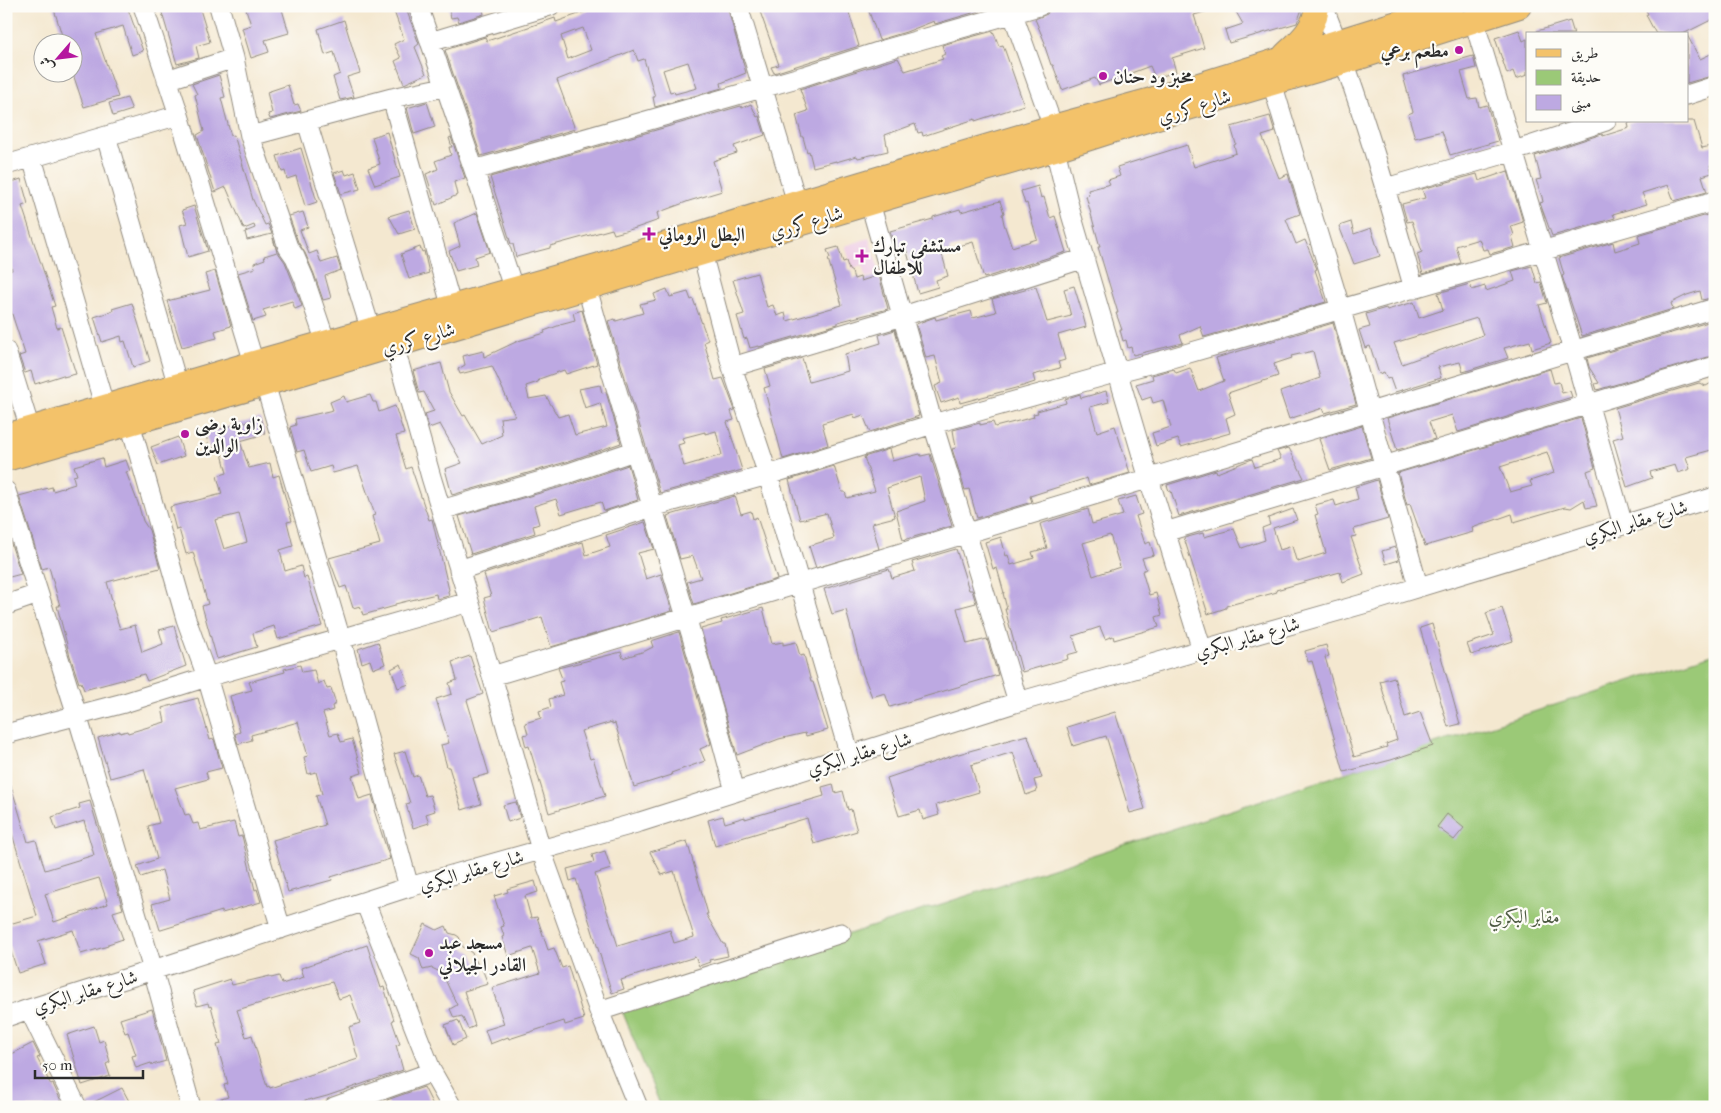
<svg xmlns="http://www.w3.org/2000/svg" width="1721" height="1113" font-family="'IM FELL French Canon',Amiri,serif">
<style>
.built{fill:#efd0e6}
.green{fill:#9bc977;stroke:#637a51}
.building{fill:#bda9e2;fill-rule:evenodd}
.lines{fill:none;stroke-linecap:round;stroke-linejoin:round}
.minor-casing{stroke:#908a7e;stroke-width:21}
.major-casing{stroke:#908a7e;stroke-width:26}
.minor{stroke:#fff;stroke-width:19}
.major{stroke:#f3c26a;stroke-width:24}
.poi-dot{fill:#b5179e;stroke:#fdfcf7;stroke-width:2}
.labels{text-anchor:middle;stroke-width:4.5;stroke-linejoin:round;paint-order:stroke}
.poi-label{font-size:19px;font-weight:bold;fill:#2b2b2b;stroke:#fdfcf7;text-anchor:start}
.street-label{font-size:19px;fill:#2b2b2b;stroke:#fdfcf7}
.park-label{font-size:19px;fill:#4d5a42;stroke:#fdfcf7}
</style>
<rect width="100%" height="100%" fill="#fdfcf7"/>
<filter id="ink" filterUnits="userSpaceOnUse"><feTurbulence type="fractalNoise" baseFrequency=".02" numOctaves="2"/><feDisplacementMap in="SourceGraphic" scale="10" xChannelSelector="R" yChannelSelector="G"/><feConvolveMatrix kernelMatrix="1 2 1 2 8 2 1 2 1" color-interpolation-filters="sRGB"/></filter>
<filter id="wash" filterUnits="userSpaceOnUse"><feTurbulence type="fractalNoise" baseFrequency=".0096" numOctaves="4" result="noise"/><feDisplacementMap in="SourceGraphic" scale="20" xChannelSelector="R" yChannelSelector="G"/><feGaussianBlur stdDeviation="1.12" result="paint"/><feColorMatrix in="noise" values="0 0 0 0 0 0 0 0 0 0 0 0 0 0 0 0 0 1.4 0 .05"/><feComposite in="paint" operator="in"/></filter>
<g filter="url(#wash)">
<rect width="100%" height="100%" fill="#f4e8d0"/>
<path class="built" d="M869 238 880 274 866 278 862 266 853 269 845 246Z"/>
<path class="green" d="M1715 653V1107H661L621 1008Z"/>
<g id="blocks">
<path class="building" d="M53 6H127L143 51 132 55 123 26 96 34 118 97 84 107 72 71V42H64Z
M160 6H199L210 42 196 46 199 58 177 64Z
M245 6H281L289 33 265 40 269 52 251 58 242 28 251 25Z
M392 6H405L419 44 415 47 426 74 404 84 395 61 401 58 394 44 404 39Z
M448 6H482L484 14 459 22 457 17 451 18Z
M594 6H727L746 73 721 83 722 88 655 107 653 97H655L644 59 638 61 634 50 557 80 575 129 481 156 445 50 485 37 487 41 555 18 556 22 587 11V9ZM583 28 591 50 568 59 561 36ZM688 62 697 88 675 94 674 91 670 92 663 70Z
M758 6H847L859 46 774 73 771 67 779 65Z
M867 6H977L979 11 935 24 934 21 906 32 879 40Z
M1056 6H1215V9L1194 15 1204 48 1172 58 1176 72 1155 78 1150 66 1099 85 1095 78 1062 90 1053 65H1051L1044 44 1045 43 1035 19 1047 14 1050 8Z
M1243 6H1303L1297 23 1229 43 1225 30 1243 24 1235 10Z
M1644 6H1715V18L1683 34H1656L1646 15 1648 14Z
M344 20 360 73 347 77 354 97 340 100 333 77 340 74 334 52 325 55 318 29Z
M1570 21 1574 34H1537V31Z
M1519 30 1523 41 1527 39V75L1516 79 1513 71 1507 74 1495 38Z
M993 31 999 46 1003 45 1024 105 975 121V119L923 136 922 132 918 133 915 124 885 135 888 151 858 158 857 156 836 162V161L813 167 809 151 807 152 803 137H802L796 115 808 111 800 89 898 58 905 71 943 59 941 56 945 54 942 45Z
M1687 35 1700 59 1715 52V75L1687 83Z
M1473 56 1476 68 1461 72 1469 99 1477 98 1479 107 1487 105 1498 141 1450 155 1442 131 1415 138 1408 114 1413 112 1403 76Z
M219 75 225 97 221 98 231 136 234 135 253 200 265 225 268 224 272 234 247 240 245 232 255 228 254 225 244 229 226 187 215 192 197 135 204 131 195 95 197 94 192 84Z
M288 85 294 105 298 104 301 111 270 119 268 114 272 113 267 92Z
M127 98 132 110 113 116 109 103Z
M427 102 435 127 414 134 407 108Z
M751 104 757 117 759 116 765 135 734 146 737 153 713 161 722 191 689 201 657 213 659 220 636 228 614 234 612 229 550 246V248L516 257 513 244H511L490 177 741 106 742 108Z
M1270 116 1275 132 1262 136 1279 178 1288 174 1300 214 1286 219 1296 244 1305 240 1317 269 1315 270 1326 302 1204 337 1200 326 1180 335 1183 343 1133 355 1131 347 1128 348 1126 340 1123 341 1120 330H1122L1116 313H1118L1098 247H1100L1086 196 1089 195 1088 190 1110 184 1108 180 1120 176 1117 167 1187 145 1194 167 1236 153 1234 145 1236 144 1231 127Z
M1635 121H1694L1702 148 1715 145V164L1710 165 1712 173 1702 176 1707 192 1674 201 1668 185 1642 193 1647 204 1613 214 1615 218 1552 236 1540 203 1543 202 1542 197 1536 180 1541 179 1535 156 1602 134 1603 136 1629 128 1628 123Z
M387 132 400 177 375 185 368 168 380 164 372 137Z
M451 137 465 178 454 182 457 195 436 205 426 174 438 169 435 161 451 155 449 147H452L449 138Z
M301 148 317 202 305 206 296 176 287 179 285 171 282 172 277 156Z
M344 170 346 175 355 172 360 189 341 194 334 173Z
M1508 171 1523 222 1511 226 1514 235 1512 236 1515 247 1490 254 1488 249 1483 250 1479 239 1456 246 1461 263 1423 274 1417 254 1422 252 1412 221 1407 222 1402 204 1425 198 1422 189 1477 174 1479 181Z
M21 179 28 204 22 206 55 306 51 307 57 328 61 327 76 374 63 377V375L35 384 31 371 25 373 19 356 25 354 9 305H6V272L12 270 6 249V184Z
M1038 186 1041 198 1044 197 1050 218 1055 216 1066 252 984 278 973 242 949 249 950 252 942 254 948 276 936 280 938 287 918 293 906 248 895 251 890 231 933 219V217L960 209 961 212 1000 201 1004 213 1002 214 1004 224 1012 247 1037 239 1027 203 1025 204 1021 191Z
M194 206 208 251 188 257 180 225 187 223 182 210Z
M409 210 415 229 399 234 389 216Z
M303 212 308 227 300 230 309 254 317 251 321 263 337 258 341 270 325 276 331 298 323 300 314 274 305 253 298 242 289 216Z
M477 213 490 252 475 257 477 265 456 271 449 251 460 246 454 223Z
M1711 214 1715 227V297L1702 300 1700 291 1687 295 1671 303 1673 309 1582 336 1562 276 1564 275 1559 258 1613 242 1615 251 1640 243 1638 235Z
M1351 222 1354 234 1371 228 1380 256 1354 264 1339 226Z
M273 238 277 251 285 262 293 282 302 306 295 309 292 301 263 310 266 317 253 321 238 273 255 268 254 263 265 259 264 256 277 252Z
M420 247 422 252 424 251 429 273 409 279 401 254Z
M838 247 843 262 846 261 849 270 852 272 854 279 860 277 861 281 879 275 888 309 838 322V324L759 347V346L750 348 747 338 744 339 737 316 744 314 733 280 757 273 767 307 773 305 777 316 785 313 787 321 842 305 828 259 830 258 827 250Z
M1532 266 1537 283 1541 282 1547 303 1539 305 1551 343 1532 349 1530 341 1504 348 1508 358 1463 372 1460 362 1438 367 1441 378 1395 392 1390 378 1387 379 1384 372 1379 374 1370 346 1365 348 1359 330 1370 327 1366 314 1386 308 1387 310 1414 302 1419 318 1443 310 1438 293 1470 284 1472 290 1485 286 1486 291 1515 281 1512 271ZM1477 318 1483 335 1402 364 1394 343Z
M215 271 231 326 215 331 217 338 182 347 167 301 210 290 205 274Z
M1036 287 1047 322 1071 316 1064 289 1074 286 1082 312 1086 327 1058 335 1065 360 1058 362 1060 368 1033 375 1035 382 1023 386 960 403 959 397 941 403 935 386 942 383 935 356 926 358 916 324 935 317 936 320 971 311 973 318 996 312 992 299Z
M667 289 670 297 688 292 691 300 693 299 708 340 704 342 715 380 723 378 735 410 731 411 734 420 727 422 742 470 660 493 608 321 615 319 616 321 643 313 640 304 656 300 654 294ZM716 431 722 455 684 466 678 445 684 443 682 438 705 432V434Z
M132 303 150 361 133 367 125 341 122 342 121 336 102 342 94 317 113 311 112 309Z
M582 310 597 364 566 374 564 370 539 379 538 382 526 386 529 399 546 396 558 417 568 414 575 435 607 427 600 403 585 408 579 389 600 385 602 393 606 392 621 443 566 462 452 495 445 469 462 463 440 424 429 428 425 414 434 411 424 392 419 393 413 371 441 363 449 392 463 416 465 415 482 444 502 435 500 418 515 416 492 366 460 374 458 369 465 365 463 356 483 351 484 357 518 341 545 333 544 331 560 325V324L575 320 573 313Z
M1715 320V355L1597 390 1595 384 1599 383 1589 367 1587 358Z
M1333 323 1356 404 1325 413 1323 408 1289 419 1280 392 1320 378 1313 351 1291 356 1292 358 1274 364 1278 376 1228 393 1235 414 1226 418 1230 433 1181 447 1178 439 1156 446 1152 433 1171 427 1163 400 1153 403 1151 397 1142 400 1136 384 1153 379 1152 375 1174 369 1176 373 1190 368 1199 391 1224 381 1216 358Z
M895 330 919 416 870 432 863 415 855 418 854 414 822 423 828 445 783 459 764 388 770 386 765 369 802 358 809 382 848 371 845 354 881 343 879 335Z
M1550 369 1554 383 1559 382 1562 393 1570 391 1572 397 1458 432 1452 415 1429 422 1435 439 1397 450 1387 418Z
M1715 381V449L1686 457 1690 469 1678 473 1675 465 1650 472 1652 478 1627 487 1613 439 1623 436 1615 408 1699 383 1706 386Z
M1106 391 1109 402 1090 407 1097 432 1115 426 1130 473 1089 485 1087 478 1030 496 1032 502 977 518 969 489 965 490 952 449 956 448 953 430 980 423V425L993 422 995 427 1034 417 1033 414 1038 413 1037 411 1066 403 1065 399 1080 394 1081 398Z
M370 395 373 402H376L379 412 395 406 404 434 396 436 406 469 411 467 429 520 432 519 449 590 448 591 449 596 437 599 436 594 395 604V606L363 615 360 606 353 608 346 586 340 588 329 558 380 544 372 516 375 515 358 466 333 473 331 466 311 472 304 450 297 452 290 427 296 425 295 419 333 410 330 402 344 396 346 402Z
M260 418 265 434 240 441 249 468 270 463 273 477 279 475 292 521 287 522 293 546 280 550 285 571 301 566 304 578 307 577 322 626 278 639 274 626 253 633 257 647 217 659 202 606 208 604 193 552 186 554 179 529 176 530 170 507 222 494 217 476 227 473 220 446 210 449 205 433ZM239 514 247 542 224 549 215 520Z
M1581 418 1595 468 1587 471 1597 506 1586 508 1584 500 1571 508 1565 507 1514 522 1512 514 1472 528 1473 532 1425 546 1410 504 1407 505 1398 473ZM1547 452 1554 473 1530 481 1532 486 1510 492 1500 467Z
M1362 426 1371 458 1330 470 1319 439Z
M178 437 184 456 158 465 151 447Z
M1289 448 1304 478 1179 516 1171 491H1169L1167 485 1216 470 1217 473 1252 459 1255 467 1281 459 1277 451Z
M889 449 892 461 920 454 921 456 930 454 952 526 903 540 896 511 925 501 920 477 887 488 895 517 872 523 879 549 816 568 809 546 834 538 827 513 800 520 789 480 834 466 842 492H845L847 498 875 491 864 457Z
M102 458 104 467 126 460 130 471 126 472 138 503 143 521 149 530 160 568 107 582 113 604H112L120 629 135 625 142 652 163 644 159 630 174 626 186 666 147 681 144 674 84 690 81 682 79 683 70 656 57 606H60L49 567 42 569 19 496 52 487 53 491 75 484 73 476 77 475 74 466Z
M628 465 638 500 604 511 601 502 561 514 556 499 534 506 539 524 533 526 535 533 471 554 459 516 572 484Z
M1377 480 1388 519 1354 529 1356 536 1351 537 1364 574 1343 582 1340 572 1276 590 1277 592 1226 606V608L1208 614 1184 538 1203 533 1204 537 1234 529 1242 548 1265 540 1262 528 1270 525 1268 518 1293 509 1297 520 1273 528 1280 550 1292 546 1296 560H1298V562L1326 553 1315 515 1318 514 1315 505 1334 500 1336 506 1358 499 1355 487Z
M735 496 741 514 751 511 753 519 757 517 777 579 694 604 687 582 701 578 693 556 680 559 667 516Z
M1136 496 1142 514 1136 516 1145 544 1150 542 1154 555 1142 558 1146 569 1142 571 1149 595 1156 593 1162 615 1156 617 1159 627 1114 640 1113 636 1105 639 1100 627 1073 636 1078 652 1067 655 1068 659 1022 672 1005 609H1007L1003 593H1004L997 568 993 569 985 542 1001 537 1006 556 1008 555 1011 565 1034 558 1032 552 1047 548 1040 524 1088 509 1092 524 1123 515 1118 501ZM1110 535 1120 567 1093 576 1083 543Z
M645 522 654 549 638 553 646 579 661 574 672 611 551 647 542 617 493 632 484 598 491 596 484 574 583 542 586 555 610 547 606 535Z
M6 529 21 574 6 578Z
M1395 547 1399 560 1386 564 1382 551Z
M956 549 969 590H972L976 603 957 608 967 644 987 639 998 675 890 707 885 693 872 697 863 674 846 610 832 614 824 589 889 569 892 578 915 571 912 562Z
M763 608 772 644 783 642V645L796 642 800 656 804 655 811 682H813L828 730 806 736 805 733 779 739 737 755 701 629 722 623 721 620Z
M1502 608 1513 641 1471 655 1467 644 1494 635 1486 613Z
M1432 624 1460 724 1448 727 1420 628Z
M679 632 711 744 700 749 705 761 671 773 672 775 634 787 615 723 612 724V722L581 731 590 759 593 758 605 796 549 813 529 746 526 747 523 735 528 734 525 723 541 718 539 711 551 707 549 699 563 695 559 682 563 681 558 668 621 652 623 658 645 651 653 647 651 641Z
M378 642 385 664 373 669 370 660 362 663 358 649Z
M1326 645 1329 656 1325 657 1354 757 1387 747 1386 744 1397 740 1380 681 1394 677 1405 717 1420 712 1433 746 1391 760 1344 772 1312 661 1308 662 1305 651Z
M470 656 483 694 467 700 489 774 473 778 481 804 462 810 449 767H447L441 745 449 743 436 699 452 694 449 683 457 680 452 662Z
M401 664 409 684 398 688 391 669Z
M300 665 302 672 314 670 318 684 324 681 327 689 331 688 336 704 332 706 333 710 323 713 330 735 338 733 341 742 352 739 362 773 352 776 359 799 372 795 376 809 374 810 390 859 331 877 332 880 288 892 273 840 325 825 316 796 322 794 316 772 308 774 304 757 308 756 298 722 251 735 252 740 238 744 235 734 240 732 230 696 252 690 249 682 285 672 284 669Z
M198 698 210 740 214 739 222 768 206 772 208 779 175 788 185 815 189 814 193 824 198 823 200 830 234 822 238 837 242 836 255 890 257 889 261 902 222 913V911L161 930H160L152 904 170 899 162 870 141 877 137 866 157 859 148 826 159 823 144 769 110 778 98 738 120 731V733L127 731 128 733 165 722 162 708Z
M1115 712 1145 809 1130 813 1106 736 1073 746 1067 727Z
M1027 735 1028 736 1042 778 1034 780 1037 791 1026 795 1013 752 971 765 979 792 936 805 939 815 923 820 920 810 899 816 887 778 955 755Z
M405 751 413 777 418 775 425 796 430 795 435 811 426 814 429 823 413 828 406 804 410 803 394 754Z
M6 779H9L28 842 36 840 45 870 94 855 84 821 56 830 52 817 80 808 79 804 90 801 123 909 113 912 123 939 108 944V946L81 954 73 930 38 941 46 964 18 973 6 936V925L37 916 6 814ZM99 878 108 904 54 922 45 894Z
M833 784 835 793 843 791 848 810 851 809 857 831 814 844 807 818 715 846 708 820 723 816 725 823 745 817V819L824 796 822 787Z
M516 802 520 818 508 822 503 805Z
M1447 814 1464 828 1454 840 1437 827Z
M687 841 708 914H706L723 944H725L728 956 709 960 710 962 699 966 695 957 621 980 624 989 612 993 576 879 570 881 567 869 594 862 592 855 605 851 611 869 595 874 618 946 670 930 674 943 694 937 674 871 662 875 650 852Z
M535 881 538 892 525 896 531 918 537 917 548 950 554 948 562 968 568 966 584 1019 565 1025 564 1021 509 1039 508 1037 490 1044 485 1030 504 1024 492 988 540 973 532 948 508 956 502 937 504 936 501 927 504 926 494 896 508 892 507 889Z
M425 924 437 930 446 926 449 933 456 935 459 937 463 947 472 953 479 967 481 966 488 984 464 991 475 1026 468 1029 462 1016 454 1018 450 1009 457 1005 442 973 432 968 423 970 419 958 411 954Z
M367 945 381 988 384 987 394 1020 392 1021 400 1044 396 1045 403 1070 327 1096 312 1100 311 1099 288 1107H205V1104L228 1097 224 1085 228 1084 217 1045 221 1044 211 1006 209 1007 208 1003 197 1006 193 991 230 979 232 985 270 976 271 978 279 976 282 984 304 977 301 968ZM332 982 339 999 350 995 360 1023 349 1027 358 1059 270 1088 269 1086 267 1087 252 1035 246 1037 237 1010Z
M152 1009 166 1061 152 1065 151 1063 136 1068 132 1056 136 1055 128 1032 125 1033 120 1019Z
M458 1020 466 1039 453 1045 445 1025Z
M94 1026 99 1042 104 1040 110 1062 106 1064 110 1076 82 1085 67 1035Z
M33 1043 40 1057 37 1058 51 1085 53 1084 64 1107H6V1057Z
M424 1087 434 1107H389L387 1100Z
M122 1088 130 1103 123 1107H88V1105Z"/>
</g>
</g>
<g filter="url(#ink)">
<use href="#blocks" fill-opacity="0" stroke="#908a7e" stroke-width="1"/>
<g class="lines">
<defs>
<path id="minor" d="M143 6 179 115 254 363
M219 6 234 58 250 136 392 98 444 87
M418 6 474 170 514 290
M738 6 801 216
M1010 6 1053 127
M1323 6C1360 98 1387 193 1414 289
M1474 21 1573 350 1623 525
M430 42 550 6
M167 80 234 58
M1272 83 1341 310 1418 586
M1687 95 1715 86
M392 98 452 308
M307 122 371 331
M106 136 178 386
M250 136 288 247 295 257 304 278 326 343
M1055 149 1071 214 1149 479 1202 650
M32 158 105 408
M6 165 179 115
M474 170 804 76 884 50 1039 6
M1386 188 1514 151 1606 121
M870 203 933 424 1018 702
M702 253 732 367 768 475 850 756
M587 288C634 457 692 622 735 792
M394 345 431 477 492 676 541 850 599 1011 638 1107
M6 351 30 429
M732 367 903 316 1085 258
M265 384 341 640 409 887
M130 423 186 619 207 677 281 929
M6 491 77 715 153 970 191 1107
M441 510 569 473 634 451
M1165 532 1715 366
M459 570 652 507 768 475 933 424 1118 372 1168 359 1715 201
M6 605 38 594
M492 676C900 556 1307 429 1715 308
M6 734 124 703 207 677 469 602
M365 902 432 1072 452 1107
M29 1009 77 1107
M599 1011 841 933
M6 1017 29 1009 153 970 409 887 640 822 1018 702 1370 602 1715 497
M334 1107 432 1072"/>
<path id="major" d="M1285 55C1300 41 1315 29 1317 6
M6 436 254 363 600 265 797 203 1053 127 1151 100 1452 6
M6 459 265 384 916 189 1055 149 1130 125 1344 62 1519 6"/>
</defs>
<use href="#minor" class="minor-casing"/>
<use href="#major" class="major-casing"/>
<use href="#minor" class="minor"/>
<use href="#major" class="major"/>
</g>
</g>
<g class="poi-dot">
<circle cx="1459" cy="50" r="5"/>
<circle cx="1103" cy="76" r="5"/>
<path d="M646.5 226.5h5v5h5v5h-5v5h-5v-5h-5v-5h5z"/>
<path d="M859.5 248.5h5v5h5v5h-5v5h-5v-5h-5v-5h5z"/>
<circle cx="185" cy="434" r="5"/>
<circle cx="429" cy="953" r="5"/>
</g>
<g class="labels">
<g class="poi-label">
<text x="1449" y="57" text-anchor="end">مطعم برعي</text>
<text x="1113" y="83">مخبز ود حنان</text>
<text x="659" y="241">البطل الروماني</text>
<text x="873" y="252">مستشفى تبارك<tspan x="873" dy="22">للاطفال</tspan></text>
<text x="195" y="430">زاوية رضى<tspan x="195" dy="22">الوالدين</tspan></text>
<text x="439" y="949">مسجد عبد<tspan x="439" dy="22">القادر الجيلاني</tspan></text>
</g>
<g class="street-label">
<text transform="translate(1194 106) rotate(-17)" y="7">شارع كرري</text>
<text transform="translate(806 222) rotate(-16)" y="7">شارع كرري</text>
<text transform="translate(418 338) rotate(-16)" y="7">شارع كرري</text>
<text transform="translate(1635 521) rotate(-17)" y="7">شارع مقابر البكري</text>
<text transform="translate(1247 637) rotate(-16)" y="7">شارع مقابر البكري</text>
<text transform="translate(859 753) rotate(-17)" y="7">شارع مقابر البكري</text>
<text transform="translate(471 870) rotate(-16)" y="7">شارع مقابر البكري</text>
<text transform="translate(85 991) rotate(-17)" y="7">شارع مقابر البكري</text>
</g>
<g class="park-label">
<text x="1524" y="923">مقابر البكري</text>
</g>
</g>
<rect width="1721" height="1113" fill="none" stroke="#fdfcf7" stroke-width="25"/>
<rect x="1526" y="32" width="162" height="90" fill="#fdfcf7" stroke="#a9a8a5"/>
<rect x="1536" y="49" width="25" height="8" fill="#f3c26a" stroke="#a9a8a5"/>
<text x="1571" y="58" font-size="15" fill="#2b2b2b">طريق</text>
<rect x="1536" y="70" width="25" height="15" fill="#9bc977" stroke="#a9a8a5"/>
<text x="1571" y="82" font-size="15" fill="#2b2b2b">حديقة</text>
<rect x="1536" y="95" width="25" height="15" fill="#bda9e2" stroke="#a9a8a5"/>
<text x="1571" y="108" font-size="15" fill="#2b2b2b">مبنى</text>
<g transform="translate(58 58) rotate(242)"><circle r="24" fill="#fdfcf7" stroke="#a9a8a5"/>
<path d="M0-4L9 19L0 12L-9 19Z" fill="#b5179e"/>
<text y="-8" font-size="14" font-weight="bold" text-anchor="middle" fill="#2b2b2b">ش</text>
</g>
<path d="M35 1070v8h108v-8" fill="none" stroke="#2b2b2b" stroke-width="2.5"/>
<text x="42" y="1070" font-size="15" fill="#2b2b2b" stroke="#fdfcf7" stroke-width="4" paint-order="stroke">50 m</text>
</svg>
